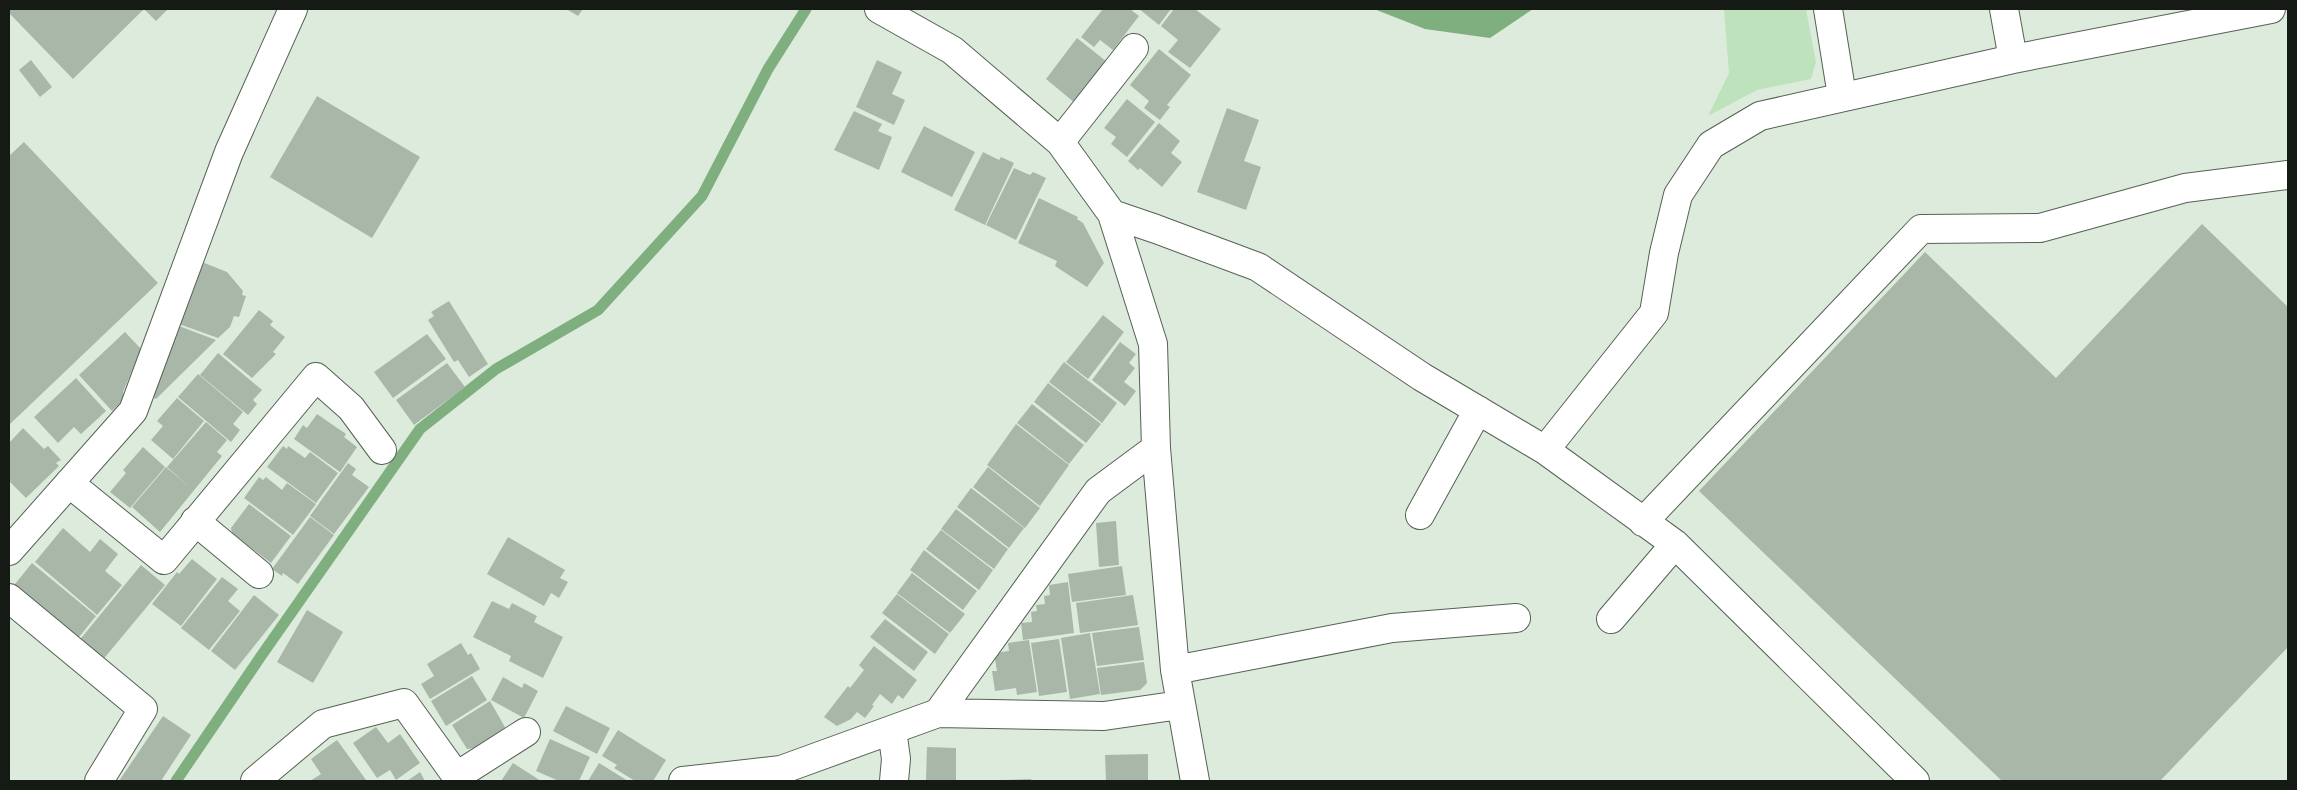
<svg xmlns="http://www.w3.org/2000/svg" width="2297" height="790" font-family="'Varela Round',sans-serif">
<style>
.green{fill:#bee3bc}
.water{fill:#7faf7e}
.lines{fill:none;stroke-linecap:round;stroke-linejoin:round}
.stream{stroke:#7faf7e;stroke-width:11}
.building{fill:#a9b7a9}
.minor-casing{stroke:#556155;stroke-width:30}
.minor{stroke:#fff;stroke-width:28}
</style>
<rect width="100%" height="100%" fill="#ddebdc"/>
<path class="green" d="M1724 9H1806L1816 62 1811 79 1757 90 1708 116 1729 73Z"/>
<path class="water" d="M1374 9H1533L1490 38 1425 29Z"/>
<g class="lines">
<path class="stream" d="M176 781 259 659 420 429 496 369 598 310 702 196 768 69 806 9"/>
</g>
<path class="building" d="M9 9H168L156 21 144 9 73 79 9 13Z
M566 9H583L578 16Z
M1103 9H1130L1139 16 1113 50 1100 40 1094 47 1081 37Z
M1139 9H1171L1159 25Z
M1174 9H1195L1221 29 1190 68 1168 52 1178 40 1161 26Z
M1077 38 1107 62 1075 103 1046 79Z
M1159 49 1191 75 1167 105 1170 107 1160 120 1144 108 1149 101 1130 85Z
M31 60 52 87 40 97 19 70Z
M877 60 902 72 892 94 905 100 894 125 856 107Z
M317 96 420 157 372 238 270 177Z
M1127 99 1155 122 1127 157 1111 144 1116 137 1104 128Z
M1227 108 1259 120 1244 161 1261 167 1246 210 1197 192Z
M854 111 882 124 878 131 892 137 879 170 834 150Z
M1159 123 1180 141 1171 153 1182 162 1162 187 1140 168 1138 170 1128 161Z
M924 126 975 152 952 197 901 172Z
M24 142 158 283 9 425V156Z
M983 152 999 160 1001 157 1014 163 985 225 954 210Z
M1014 168 1030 175 1033 172 1046 178 1016 240 986 225Z
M1039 198 1078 217 1077 219 1083 223 1104 263 1087 287 1055 266 1057 261 1018 243Z
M2202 224 2288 307V647L2160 781H2002L1699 491 1925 252 2056 378Z
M202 262 227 272 243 291 242 295 246 296 239 317 234 316 230 327 218 338 179 324Z
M449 301 488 364 469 377 458 360 454 362 428 320 434 316 431 312Z
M259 310 273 321 270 325 285 337 273 352 276 354 252 378 223 354Z
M1103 315 1124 332 1088 379 1066 362Z
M179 326 216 340 156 399 151 396Z
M125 332 141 349 123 392 125 398 112 411 79 375Z
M427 334 446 359 393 398 374 372Z
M1120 342 1136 354 1129 363 1135 368 1124 382 1136 391 1125 406 1092 380Z
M218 353 262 390 253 400 257 404 248 415 200 375Z
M1064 362 1117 403 1102 423 1049 382Z
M447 363 465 387 414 425 396 400Z
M198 374 243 412 233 424 240 430 231 442 178 397Z
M76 378 106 411 81 434 74 427 58 443 34 417Z
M1048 383 1101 424 1086 443 1034 402Z
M177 398 204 421 173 459 151 440 163 426 157 421Z
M1032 404 1084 445 1069 464 1017 423Z
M317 414 346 434 344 437 357 447 340 472 294 439 303 425 307 428Z
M206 422 227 440 217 452 222 456 160 532 132 507 166 467 191 488 167 467Z
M1016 424 1069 465 1040 506 987 465Z
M23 428 44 449 48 446 61 460 56 463 59 466 26 498 9 481V443Z
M283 446 287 449 288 446 305 458 310 452 338 473 316 503 267 467Z
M143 447 165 467 130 508 110 492 126 473 123 470Z
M348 463 356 469 352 475 369 487 334 534 310 516Z
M988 467 1040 508 1025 528 973 487Z
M259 477 263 480 266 477 282 490 287 483 316 504 293 535 244 498Z
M971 488 1024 528 1009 548 957 507Z
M249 504 291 536 271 563 232 533 231 528Z
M956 509 1008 549 994 569 941 529Z
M310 517 334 535 298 584 283 573 282 576 272 569Z
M1116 521 1119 565 1099 567 1096 523Z
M63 528 90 552 100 539 118 554 105 571 122 585 97 615 62 585 75 570 62 585 35 562Z
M941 530 993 570 979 590 926 549Z
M508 537 565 570 560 578 568 582 559 598 551 593 544 606 487 574Z
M924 550 977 591 963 610 910 570Z
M192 559 217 579 181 626 152 604 177 572 179 574Z
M32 563 96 616 75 642 11 589Z
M141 565 165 585 101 662 78 642Z
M1122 566 1126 595 1072 602 1068 574Z
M912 573 965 614 950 633 897 593Z
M222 577 238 589 228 601 240 611 209 650 181 628Z
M1068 582 1074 633 1023 640 1021 623 1032 622 1031 612 1037 611 1036 605 1045 604 1044 596 1050 595 1049 585Z
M897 594 949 634 935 654 882 613Z
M254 595 279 615 235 670 211 651Z
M1133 595 1138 625 1080 633 1076 603Z
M492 601 509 609 512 603 537 616 534 622 563 637 543 678 509 661 511 656 473 637Z
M307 610 343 632 313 683 277 662Z
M885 619 928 652 914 671 870 637Z
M1139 627 1144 660 1097 666 1092 633Z
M1090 633 1100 694 1070 699 1061 638Z
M1059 639 1067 692 1039 696 1031 643Z
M1029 640 1037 692 1017 695 1016 688 995 691 992 671H997L994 653 1009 651 1008 643Z
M461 643 468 655 471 653 480 669 430 699 421 684 434 676 427 664Z
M874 646 917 680 903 699 898 695 892 704 880 694 872 705 874 706 865 718 857 712 851 719 837 726 824 717 848 686 850 688 864 670 859 665Z
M1144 662 1147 683 1140 690 1101 695 1097 668Z
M472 676 487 700 446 726 431 701Z
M503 677 522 688 524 683 538 691 524 718 491 700Z
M490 701 506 729 474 748 467 749 452 725Z
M566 706 610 728 597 754 553 731Z
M163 716 191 735 161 781H119Z
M376 727 388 743 400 734 420 763 396 780 390 770 377 778 353 743Z
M618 730 666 760 653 781H635L614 768 617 765 602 756Z
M550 739 590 757 579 781H559L536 771Z
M337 740 366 780 310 781 321 774 311 759Z
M927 747 956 748V781H926Z
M1148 754V781H1106L1105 755Z
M513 763 541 781H501Z
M599 763 628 781H588Z
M420 772 425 781H407Z
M1031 779 1032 781H1005L1004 780Z"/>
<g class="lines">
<defs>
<path id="minor" d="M879 9 952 50 1060 142 1112 214 1153 344 1156 448 1175 670 1195 781
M1828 9 1842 96
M2004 9 2013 59
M1060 142 1134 48
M1112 214 1156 229 1258 267 1422 377 1545 450 1675 544 1915 781
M1545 450 1654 313 1664 253 1678 195 1711 145 1760 116 2013 59 2271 9
M69 483 164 560 316 377 351 408 382 450
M1420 515 1478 410
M195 521 259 574
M1643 522 1921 229 2040 228 2185 188 2288 175
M9 551 133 411 229 152 293 9
M9 598 143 709 99 781
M1611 619 1675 544
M1175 670 1392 628 1516 618
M938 713 1098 491 1156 448
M892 730 896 759 894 781
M457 776 526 732
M255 781 323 724 404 703 460 781
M683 781 781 770 938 713 1104 716 1180 705"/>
</defs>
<use href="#minor" class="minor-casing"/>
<use href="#minor" class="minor"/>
</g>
<rect width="2297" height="790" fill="none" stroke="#161a15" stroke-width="20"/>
</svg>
